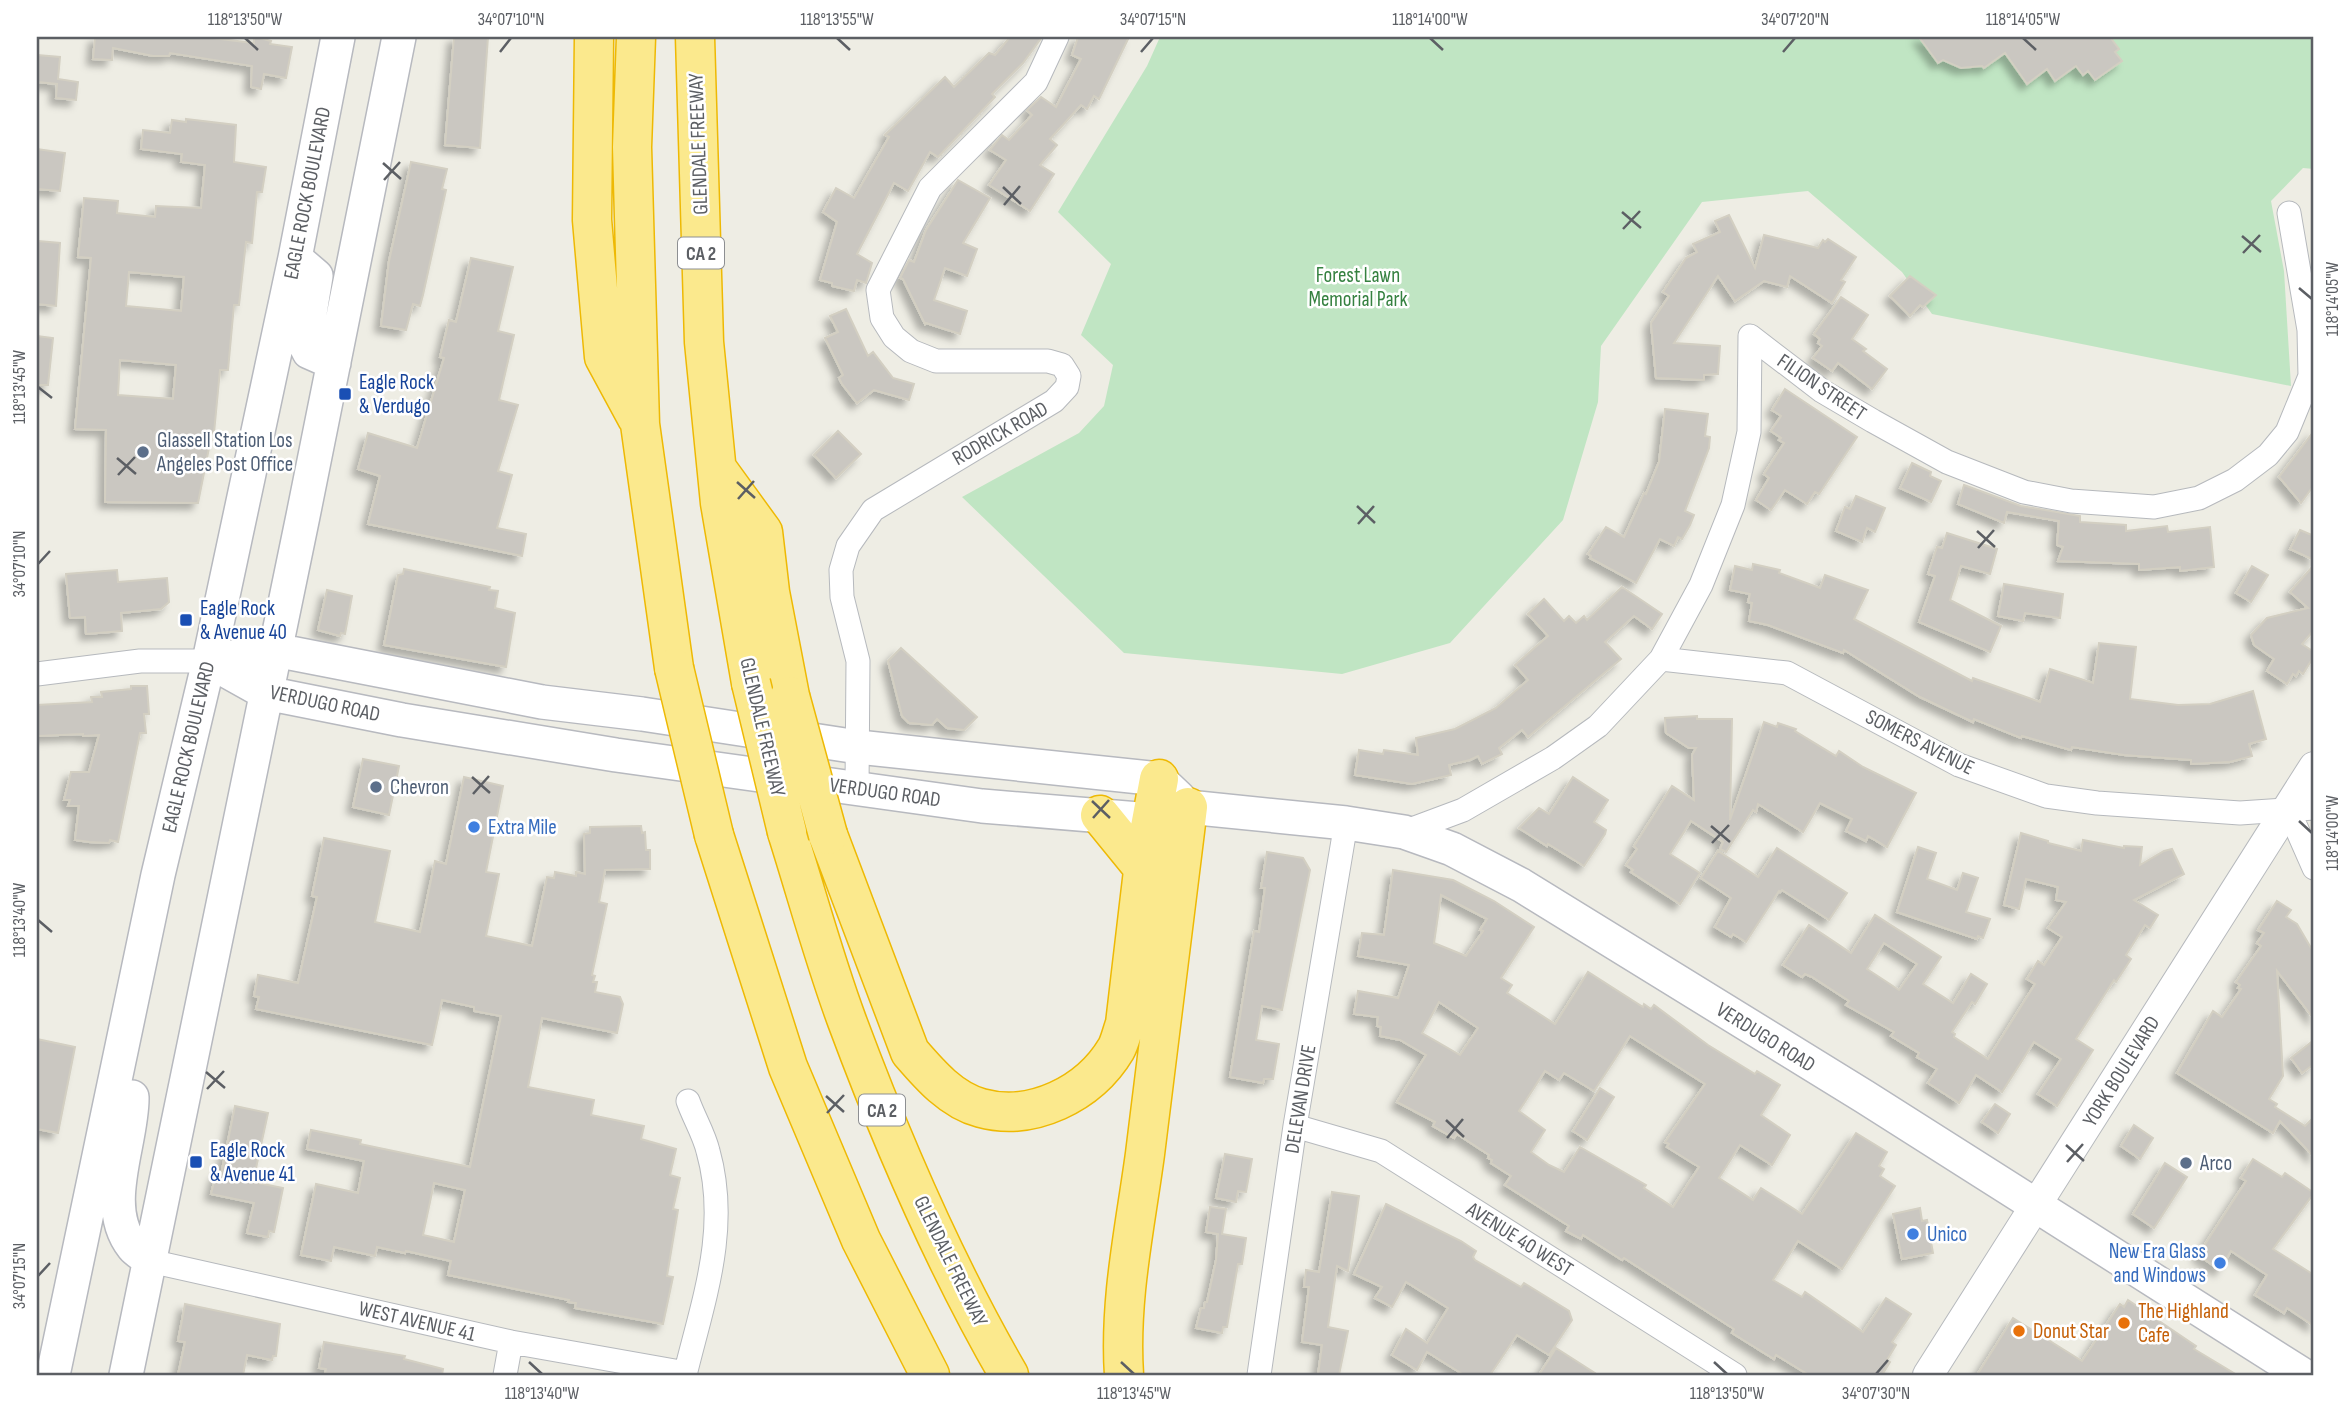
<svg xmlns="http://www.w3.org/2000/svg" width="2351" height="1412" font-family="'Sofia Sans Condensed',sans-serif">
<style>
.green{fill:#c0e5c3}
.building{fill:#cac7c1;stroke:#d3cfc2;stroke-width:2;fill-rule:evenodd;filter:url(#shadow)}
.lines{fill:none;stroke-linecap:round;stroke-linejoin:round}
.minor-casing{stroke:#b6b9bd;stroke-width:25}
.tertiary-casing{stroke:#b6b9bd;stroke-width:32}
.secondary-casing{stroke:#b7b9bf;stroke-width:36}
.motorway-casing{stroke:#eeb904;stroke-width:41}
.minor{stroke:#fff;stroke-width:23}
.tertiary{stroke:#fff;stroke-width:30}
.secondary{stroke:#fff;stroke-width:33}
.motorway{stroke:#fbe98d;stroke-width:38}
.motorway-bridge-casing{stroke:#eeb904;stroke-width:41;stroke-linecap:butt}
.motorway-bridge{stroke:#fbe98d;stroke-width:38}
.ticks{fill:none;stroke:#5c5f64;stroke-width:2.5}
.transit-dot{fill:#1a4fb4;stroke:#fff;stroke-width:2.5}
.service-dot{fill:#5c6f8a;stroke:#fff;stroke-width:2.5}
.shop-dot{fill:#3f7fe0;stroke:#fff;stroke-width:2.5}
.food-dot{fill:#e8710a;stroke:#fff;stroke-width:2.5}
.labels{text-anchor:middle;stroke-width:5;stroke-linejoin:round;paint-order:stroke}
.shield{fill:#fff;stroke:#8d8f92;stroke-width:2}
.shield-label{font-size:19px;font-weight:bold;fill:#5c5f64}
.street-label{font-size:21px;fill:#5c5f64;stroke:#fff}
.park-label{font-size:21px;fill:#358140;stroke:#fff}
.transit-label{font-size:21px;fill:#164399;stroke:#fff;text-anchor:start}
.service-label{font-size:21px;fill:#4e5e75;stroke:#fff;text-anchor:start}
.shop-label{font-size:21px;fill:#366cbe;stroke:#fff;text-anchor:start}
.food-label{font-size:21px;fill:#c56008;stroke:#fff;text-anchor:start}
.neatline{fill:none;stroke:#5c5f64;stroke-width:2.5}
.ticks-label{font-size:18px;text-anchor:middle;fill:#5c5f64}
</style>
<defs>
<filter id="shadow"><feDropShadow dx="-6" dy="6" stdDeviation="3.5" flood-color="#0004"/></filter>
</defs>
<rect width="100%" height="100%" fill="#eeede4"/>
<path class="green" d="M1160 37H2314V169L2303 168 2271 201 2284 271 2291 386 1932 314 1902 272 1808 191 1702 202 1601 346 1598 402 1563 520 1450 643 1342 674 1124 653 962 497 1079 433 1104 406 1113 365 1081 335 1111 264 1058 212 1147 66Z"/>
<path class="building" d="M95 37H204L254 43V37H256L271 41 270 44 292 47 286 78 264 74 261 89 251 87 252 66 170 53 169 56H153L113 48 112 60 93 59Z
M454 37H488L480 148 445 145Z
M1010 37H1042L1023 63 992 94 995 97 938 157 930 152 908 191 894 183 857 254 872 263 866 283 857 280 854 291 832 286V283L820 280 837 222 823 212 836 188 854 198 889 137 885 135 945 77 954 87 989 53 995 55Z
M1078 37H1129L1099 99 1094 96 1087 109 1081 105 1050 139 1057 145 1040 165 1054 174 1030 211 989 185 1006 160 990 150 1002 135 1009 140 1032 115 1027 110 1041 97 1056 107 1081 59 1072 55Z
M1919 37H2110L2119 49 2115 52 2122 61 2095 80 2088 71 2083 75 2076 66 2055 81 2047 69 2027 84 2005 53 1984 68 1982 66 1961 68 1943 60 1938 63Z
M37 55 60 57 58 79 78 82 76 100 56 98 57 84 37 82Z
M186 119 236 125 234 162 266 167 262 192H257L252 243 246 242 239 305H234L228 370H220L214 433H212L198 503 105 502 106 430 75 429 91 258 78 257 84 198 118 201 117 213 155 217 156 206 201 208 205 165 181 162 182 154 141 149 143 130 170 133 172 120 186 122ZM129 272 184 277 181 311 126 306ZM120 360 176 365 173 399 118 395Z
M37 149 65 153 60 191 37 189Z
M411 162 447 169 442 189 446 190 423 295 420 306 413 304 406 330 381 326 389 261Z
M958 180 990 198 963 243 977 249 967 276 945 268 934 300 967 311 960 334 926 323 925 324 903 279 900 278 909 260 914 262 926 230Z
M1729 215 1755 268 1764 235 1818 248 1823 240 1825 242 1828 239 1856 257 1841 280 1845 282 1832 303 1790 276 1787 287 1764 281 1735 301 1718 276 1674 343 1720 346 1718 374 1704 375V380L1656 378 1651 323 1669 296 1663 292 1686 258 1697 252 1693 244 1720 232 1715 221Z
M38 241 60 243 56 306 37 304Z
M471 258 513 267 498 331 514 335 499 400 518 405 498 471 512 475 497 528 526 534 522 556 368 524 380 476 358 469 368 433 417 448 444 358 440 357 449 320 456 322Z
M1910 276 1936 295 1923 307 1920 305 1910 316 1890 296Z
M1841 297 1868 315 1852 339 1866 349 1863 351 1887 369 1872 389 1838 363 1832 371 1813 358 1822 346 1818 343 1820 339 1814 334Z
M846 309 868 356 873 352 893 378 914 384 909 400 874 390 857 403 842 384 839 378 843 375 825 338 838 332 830 316Z
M37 336 53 338 48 385H37Z
M1785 389 1857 437 1819 494 1815 492 1807 504 1785 490 1771 510 1756 500 1769 478 1764 474 1784 443 1779 440 1781 438 1771 431 1781 416 1772 410Z
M1665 409 1708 414 1705 436 1710 437 1709 448 1685 511 1694 515 1690 525 1682 539 1678 537 1674 546 1660 539 1636 583 1590 558 1591 556 1588 554 1606 527 1624 537 1644 493 1646 494 1659 462Z
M838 431 861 454 836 478 814 455Z
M2314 431V485L2301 503 2279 477Z
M1912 463 1931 472 1930 476 1941 481 1931 502 1900 488Z
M1964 485 2021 506 2080 516V522L2126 525V531L2167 526 2168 532 2210 527 2214 567 2180 571V567L2139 570V564L2058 561 2063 547 2057 545 2059 521 2007 512 2004 523 1958 504Z
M1856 496 1885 508 1875 532 1867 528 1862 542 1836 531 1845 507 1850 509Z
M2300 530 2314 536V560L2290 549Z
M1947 533 1997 549 1990 574 1961 566 1950 600 2001 626 1990 652 1919 622 1935 576 1928 574 1937 547 1942 548Z
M1753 564 1780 570 1779 573 1820 588 1825 575 1868 590 1854 619 1972 681 1973 678 2040 702 2050 669 2093 683 2099 643 2136 647 2130 699 2178 705 2210 704 2253 691 2266 739 2249 744 2252 756 2230 762 2191 764V760L2124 755 2072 747 2071 750 2022 736 2021 738 1974 719 1973 722 1920 697 1844 650 1843 653 1768 625 1749 621 1752 603 1748 602 1750 594 1730 590 1735 566 1752 570Z
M2314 565V630L2302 644 2314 652V656L2303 674 2299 671 2296 676 2293 674 2287 684 2267 671 2274 659 2254 645 2251 635 2267 618 2308 608 2290 592Z
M2252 566 2268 575 2251 602 2236 593Z
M404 569 490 587 489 590 498 591 495 608 515 613 506 667 384 645 398 575 403 574Z
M117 570 118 582 167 578 169 602 161 609 121 613 122 631 86 634 85 617 70 618 66 574Z
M2004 584 2063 594 2060 618 2025 613 2023 621 1998 616Z
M1622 587 1662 614 1652 629 1634 616 1605 642 1621 659 1528 737 1522 730 1499 748 1502 754 1482 764 1478 756 1470 760 1449 765 1451 775 1412 784 1355 775 1359 750 1383 754 1384 750 1418 755 1416 738 1455 729 1496 708 1528 680 1515 665 1548 636 1528 614 1544 599 1564 621 1569 616 1576 623 1584 616 1587 620Z
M327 590 352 596 345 634 341 633 340 636 318 630Z
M901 648 977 717 964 730 947 728 937 719 932 725 909 723 902 716 888 661Z
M131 686H147L149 714H144L146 733H140L118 842 110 840 109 843 89 842 75 840 79 806H68L70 800H64L71 772H89L99 735 83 736V734L38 736 37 705 92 702 91 697H102L101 692 131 689Z
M1697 716V719H1732L1730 820 1764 722 1777 727 1778 723 1796 729 1795 731 1836 756 1839 751 1863 767 1916 793 1887 847 1868 836 1866 841 1846 831 1852 819 1820 803 1803 832 1758 804 1756 812 1753 810 1726 852 1720 849 1723 842 1691 821 1670 854 1700 873 1680 904 1631 872 1633 870 1626 865 1637 849 1634 846 1672 786 1694 800 1692 755 1696 748H1689L1666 733 1665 718Z
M363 759 399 766 389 815 353 807Z
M464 777 503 786 486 872 499 874 486 936 532 946 547 877 554 878 555 872 576 876V872L585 874 584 834 590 833V827L641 826 642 833 645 832 646 850H650V869L605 870 599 902 607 904 592 975 595 976 593 982H597L595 992 620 997 623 1004 617 1033 542 1018 528 1087 594 1100 591 1115 644 1126 641 1139 676 1149 670 1175 680 1178 673 1209 678 1210 667 1276 673 1277 663 1324 575 1308 576 1303 568 1302 569 1300 448 1275 451 1261 406 1251 405 1253 377 1247 375 1256 334 1247 331 1261 301 1255 316 1184 358 1193 364 1161 307 1149 311 1130 361 1140 360 1144 470 1167 501 1016 474 1011V1007L442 1000 432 1045 256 1009 259 997 254 996 258 975 298 983 317 897 312 896 324 838 390 851 375 922 420 932 435 861 446 864ZM434 1183 465 1190 454 1242 423 1235Z
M1573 777 1608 800 1594 822 1606 830 1605 834 1584 866 1548 844 1547 846 1519 828 1539 808 1549 814Z
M2021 833 2048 841V843L2081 851 2083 840 2124 848V846L2142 847 2140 865 2164 851 2172 849 2184 874 2134 900 2158 915 2150 928 2145 925 2126 955 2131 959 2116 982 2114 980 2076 1039 2093 1050 2057 1106 2038 1094 2061 1059 2034 1042 2002 1092 1976 1075 1959 1103 1928 1083 1937 1069 1917 1057 1919 1053 1891 1036 1894 1032 1846 1005 1849 1001 1812 977 1805 974 1802 977 1783 965 1809 925 1851 953 1875 915 1941 957 1923 984 1953 1003 1971 974 1987 984 1975 1004 1972 1002 1952 1032 1955 1034 1954 1037 1988 1059 2035 984 2027 979 2038 961 2044 965 2062 937 2048 928 2066 902 2056 900 2058 887 2026 879 2019 909 2004 905ZM1884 943 1917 964 1899 990 1867 969Z
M1918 847 1936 853 1927 879 1957 890 1963 873 1978 878 1966 912 1990 919 1983 938 1978 936 1977 939 1897 912Z
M1777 848 1847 893 1829 920 1782 890 1780 892 1779 891 1746 942 1733 934 1731 937 1715 927 1731 898 1701 878 1718 851 1758 877Z
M1267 852 1303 858 1310 870 1282 1010 1262 1006 1256 1040 1279 1044 1273 1079H1264L1263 1083 1230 1077 1254 931 1259 932 1265 888H1261Z
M1393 870 1453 880 1494 901 1534 927 1501 978 1512 985 1507 993 1555 1024 1588 972 1643 1007 1644 1004 1651 1009 1654 1005 1708 1045 1755 1074 1757 1071 1780 1085 1761 1115 1790 1135 1772 1165 1740 1145 1719 1178 1753 1200 1761 1188 1802 1214 1856 1133 1887 1152 1879 1166 1884 1169 1880 1176 1895 1186 1842 1269 1798 1241 1773 1280 1802 1297 1805 1292 1863 1332 1886 1298 1911 1314 1892 1342 1896 1345 1887 1360 1890 1362 1882 1375H1809L1776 1355 1774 1359 1732 1333 1734 1329 1624 1258 1622 1260 1583 1235 1581 1239 1566 1231 1569 1226 1505 1185 1511 1176 1491 1163 1492 1160 1488 1158 1489 1155 1457 1134 1454 1138 1433 1126 1435 1122 1397 1102 1426 1055 1400 1040 1380 1036 1381 1027 1377 1026 1378 1017 1354 1014 1358 991 1398 998 1409 965 1358 956 1362 933 1384 935ZM1441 895 1487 919 1480 930 1483 931 1466 956 1434 943ZM1439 1002 1478 1028 1460 1055 1422 1033ZM1630 1036 1705 1084 1665 1142 1669 1144 1667 1147 1699 1167 1673 1207 1644 1188 1646 1185 1580 1147 1564 1172 1549 1165 1531 1152 1545 1130 1519 1111 1545 1071 1559 1080 1564 1073 1594 1091Z
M2277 901 2291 910 2286 917 2297 924 2314 953V1019L2277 971 2283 1076 2269 1099 2277 1104 2275 1107 2305 1126 2314 1117V1157L2280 1121 2273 1133 2177 1073 2213 1011 2222 1017 2241 989 2238 988 2240 985 2236 982 2261 946 2257 943 2264 933 2258 930Z
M37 1039 75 1047 58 1133 37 1129Z
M2314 1040V1064L2302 1073 2291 1058Z
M1600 1088 1614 1097 1587 1140 1573 1131Z
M1995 1104 2010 1114 1998 1133 1982 1122Z
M235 1106 268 1113 253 1182 283 1188 274 1232 269 1231 268 1237 247 1233 254 1203 211 1194 216 1174 221 1175Z
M2134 1125 2153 1138 2140 1159 2121 1146Z
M1225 1154 1252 1159 1246 1192 1238 1191 1236 1202 1216 1198Z
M2253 1159 2282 1177 2285 1173 2314 1193 2273 1249 2314 1275V1326L2287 1308 2284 1313 2255 1295 2267 1275 2231 1251 2220 1270 2198 1255 2246 1181 2241 1178Z
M2165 1163 2187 1177 2154 1228 2133 1214Z
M1332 1192 1359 1196 1348 1271 1337 1266 1328 1327 1348 1331 1339 1375H1318L1322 1345 1302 1342 1309 1287H1304L1306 1270 1319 1272Z
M1386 1204 1461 1241 1476 1251 1473 1257 1475 1260 1521 1287 1524 1283 1569 1311 1572 1320 1549 1355 1517 1335 1490 1375H1464L1427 1352 1417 1370 1392 1355 1406 1329 1427 1343 1448 1308 1406 1282 1392 1307 1375 1298 1382 1287 1354 1274Z
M1210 1207 1226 1209 1222 1234 1246 1238 1242 1264H1238L1227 1327H1223L1222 1333 1196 1328 1201 1308H1204L1205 1302H1207L1216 1260 1218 1234 1206 1232Z
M1920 1208 1922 1221 1927 1220 1933 1253 1902 1259 1893 1214Z
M2128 1300 2196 1346 2194 1349 2237 1375H1977L2013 1318 2082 1361 2120 1304 2124 1307Z
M185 1304 280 1324 276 1356H273L272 1360 247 1355 243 1375H178L185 1342 178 1341Z
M324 1342 405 1356 404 1359 443 1369 442 1375 325 1373 326 1369 319 1368Z
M1556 1348 1598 1375H1539Z"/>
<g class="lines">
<defs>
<path id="minor" d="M1661 659 1787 673 1959 765 2046 796 2097 803 2240 813 2314 808
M37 674 140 661H209
M857 788 858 661 842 597 841 570 848 546 873 510 1054 401 1067 387 1069 376 1062 365 1048 361H936L911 351 894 337 882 318 878 290 930 188 1036 82 1057 37
M2288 809 2314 868
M1404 832 1463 810 1553 758 1598 726 1661 659 1701 585 1733 505 1749 432 1750 336 1822 391 1873 421 1947 462 2024 492 2071 501 2154 507 2199 498 2235 480 2268 455 2287 432 2310 376 2309 330 2289 213
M1295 1126 1381 1151 1735 1375
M150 1261 511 1342 686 1373
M505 1375 511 1342
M685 1375C703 1301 730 1229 708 1151 704 1134 694 1118 688 1101
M1259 1375 1295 1126 1346 823"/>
<path id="tertiary" d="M1928 1375 2314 767"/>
<path id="secondary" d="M295 258 316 276 305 344 309 352 334 363
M209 661 266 693 402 720 616 755 982 806 1151 820 1188 807 1346 823 1404 832 1452 849 1521 885 1865 1097 2303 1375
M209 661 275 650 542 702 642 714 858 747 1159 779 1179 798
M132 1097C133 1142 100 1206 133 1247 137 1252 145 1256 150 1261
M53 1375 158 875 209 661 295 258 338 37
M126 1375 303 516 399 37"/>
<path id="motorway" d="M594 37 592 220 604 357 637 418
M636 37 632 147 640 424 674 668
M695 37 704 342 720 503 751 683
M718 470 763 532 770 592 790 696
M1100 815 1144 869
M787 832C807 895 824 959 847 1021 892 1142 944 1263 1009 1375
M714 835 788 1067 861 1240 930 1375
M828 835 910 1052C929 1074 951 1100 981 1108 1032 1122 1089 1094 1116 1049 1120 1042 1122 1032 1125 1024L1145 854 1159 779
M1124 1375C1119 1300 1135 1228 1145 1154 1160 1038 1173 922 1188 807"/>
</defs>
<use href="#minor" class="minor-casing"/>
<use href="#tertiary" class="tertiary-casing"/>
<use href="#secondary" class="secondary-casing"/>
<use href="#motorway" class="motorway-casing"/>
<use href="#minor" class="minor"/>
<use href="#tertiary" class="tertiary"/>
<use href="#secondary" class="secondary"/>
<use href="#motorway" class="motorway"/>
<defs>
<path id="motorway-bridge" d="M674 668 714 835
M751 683 787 832
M790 696 828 835"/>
</defs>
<use href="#motorway-bridge" class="motorway-bridge-casing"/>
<use href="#motorway-bridge" class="motorway-bridge"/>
</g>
<path class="ticks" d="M245 38 258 50M837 38 850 50M1430 38 1443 50M2023 38 2036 50M500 52 511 38M1141 52 1153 38M1783 52 1795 38M383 163 401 179M384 180 400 162M1003 187 1021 204M1004 205 1020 186M1622 212 1641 228M1623 229 1640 211M2242 236 2261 252M2243 253 2260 235M2299 288 2312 299M38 387 52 398M117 458 136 474M118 475 135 457M737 482 755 498M738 499 754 481M1357 506 1375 523M1358 524 1374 506M1977 531 1995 547M1978 548 1994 530M38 564 50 551M472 777 490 793M473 794 489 776M1092 801 1110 818M1093 818 1109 800M2299 821 2312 833M1711 826 1730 842M1712 843 1729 825M38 920 52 932M206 1072 225 1088M207 1089 224 1071M826 1096 844 1112M827 1113 844 1095M1446 1120 1464 1137M1447 1138 1463 1119M2066 1145 2084 1161M2067 1162 2083 1144M38 1276 50 1263M529 1362 542 1374M1121 1362 1134 1374M1714 1362 1727 1374M1876 1374 1888 1360"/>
<g class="transit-dot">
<rect x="338" y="387" width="14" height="14" rx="3.5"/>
<rect x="179" y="613" width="14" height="14" rx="3.5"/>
<rect x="189" y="1155" width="14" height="14" rx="3.5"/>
</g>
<g class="service-dot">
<circle cx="143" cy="452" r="7"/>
<circle cx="376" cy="787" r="7"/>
<circle cx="2186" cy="1163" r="7"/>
</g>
<g class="shop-dot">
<circle cx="474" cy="827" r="7"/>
<circle cx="1913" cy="1234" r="7"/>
<circle cx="2220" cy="1263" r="7"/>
</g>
<g class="food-dot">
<circle cx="2124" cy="1323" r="7"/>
<circle cx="2019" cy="1331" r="7"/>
</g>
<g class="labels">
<g class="shield">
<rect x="678" y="237.5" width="46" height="31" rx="5"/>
<rect x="859" y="1094.5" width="46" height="31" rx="5"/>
</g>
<g class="shield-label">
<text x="701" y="260">CA 2</text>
<text x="882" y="1117">CA 2</text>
</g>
<g class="street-label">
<text transform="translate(698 144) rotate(-92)" y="7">GLENDALE FREEWAY</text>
<text transform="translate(307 193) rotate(-79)" y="7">EAGLE ROCK BOULEVARD</text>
<text transform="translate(1822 387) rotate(34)" y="7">FILION STREET</text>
<text transform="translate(1000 433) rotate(-30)" y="7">RODRICK ROAD</text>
<text transform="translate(325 703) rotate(12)" y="7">VERDUGO ROAD</text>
<text transform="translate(763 727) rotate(77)" y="7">GLENDALE FREEWAY</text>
<text transform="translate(1920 742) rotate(27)" y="7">SOMERS AVENUE</text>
<text transform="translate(188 747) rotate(-77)" y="7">EAGLE ROCK BOULEVARD</text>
<text transform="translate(885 792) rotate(8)" y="7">VERDUGO ROAD</text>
<text transform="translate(1766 1037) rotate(32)" y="7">VERDUGO ROAD</text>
<text transform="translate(2121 1071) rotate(-58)" y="7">YORK BOULEVARD</text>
<text transform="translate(1300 1099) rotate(-81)" y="7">DELEVAN DRIVE</text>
<text transform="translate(1520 1239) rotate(32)" y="7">AVENUE 40 WEST</text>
<text transform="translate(951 1261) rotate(64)" y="7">GLENDALE FREEWAY</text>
<text transform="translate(417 1321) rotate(13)" y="7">WEST AVENUE 41</text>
</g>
<g class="park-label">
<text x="1358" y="282">Forest Lawn<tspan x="1358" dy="24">Memorial Park</tspan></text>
</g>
<g class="transit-label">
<text x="359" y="389">Eagle Rock<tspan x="359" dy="24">&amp; Verdugo</tspan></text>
<text x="200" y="615">Eagle Rock<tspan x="200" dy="24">&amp; Avenue 40</tspan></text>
<text x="210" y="1157">Eagle Rock<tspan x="210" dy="24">&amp; Avenue 41</tspan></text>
</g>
<g class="service-label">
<text x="157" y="447">Glassell Station Los<tspan x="157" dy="24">Angeles Post Office</tspan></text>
<text x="390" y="794">Chevron</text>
<text x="2200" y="1170">Arco</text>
</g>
<g class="shop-label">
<text x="488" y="834">Extra Mile</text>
<text x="1927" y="1241">Unico</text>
<text x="2206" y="1258" text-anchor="end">New Era Glass<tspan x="2206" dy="24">and Windows</tspan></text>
</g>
<g class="food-label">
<text x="2138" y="1318">The Highland<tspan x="2138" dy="24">Cafe</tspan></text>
<text x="2033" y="1338">Donut Star</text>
</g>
</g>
<rect width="2351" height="1412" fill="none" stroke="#ffffff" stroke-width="77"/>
<rect x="38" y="38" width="2274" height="1336" class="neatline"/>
<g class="ticks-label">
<text x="245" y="25">118°13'50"W</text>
<text x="511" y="25">34°07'10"N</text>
<text x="837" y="25">118°13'55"W</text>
<text x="1153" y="25">34°07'15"N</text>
<text x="1430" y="25">118°14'00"W</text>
<text x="1795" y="25">34°07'20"N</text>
<text x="2023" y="25">118°14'05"W</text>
<text transform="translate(2332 299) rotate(-90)" y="6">118°14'05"W</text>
<text transform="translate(19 387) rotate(-90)" y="6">118°13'45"W</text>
<text transform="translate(19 564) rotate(-90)" y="6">34°07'10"N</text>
<text transform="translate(2332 833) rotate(-90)" y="6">118°14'00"W</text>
<text transform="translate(19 920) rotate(-90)" y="6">118°13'40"W</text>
<text transform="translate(19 1276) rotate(-90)" y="6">34°07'15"N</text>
<text x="542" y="1399">118°13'40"W</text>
<text x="1134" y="1399">118°13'45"W</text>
<text x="1727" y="1399">118°13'50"W</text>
<text x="1876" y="1399">34°07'30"N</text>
</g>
</svg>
